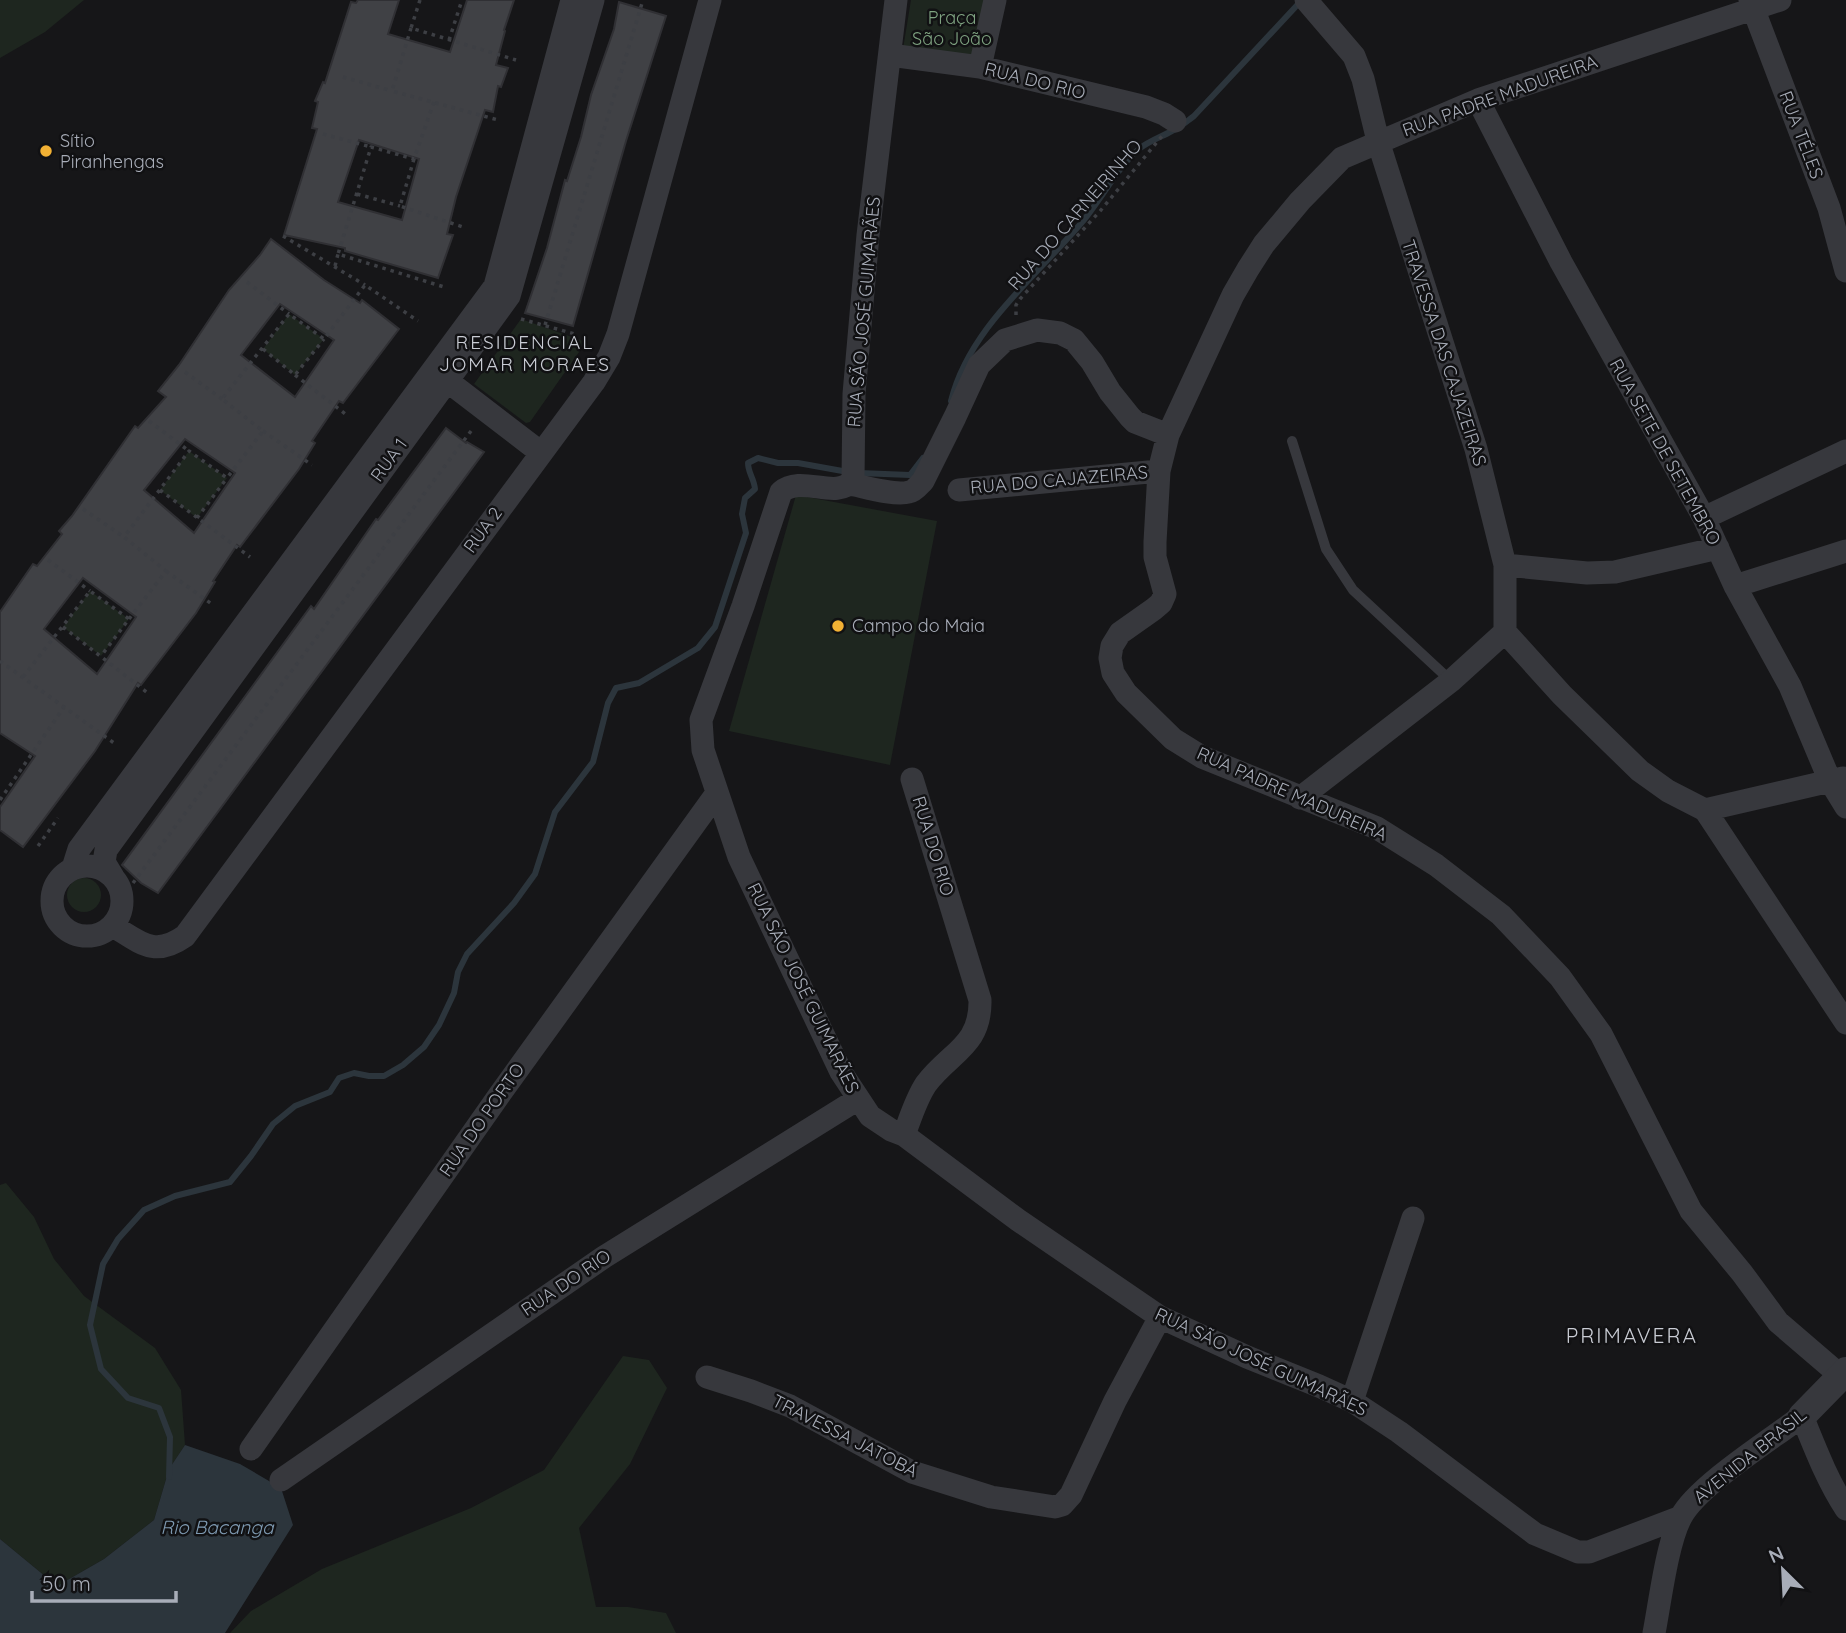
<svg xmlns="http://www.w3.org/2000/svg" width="1846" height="1633" font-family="Quicksand,sans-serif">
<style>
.green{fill:#1e261f}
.water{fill:#2c353c}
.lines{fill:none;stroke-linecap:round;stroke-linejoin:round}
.stream{stroke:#2c353c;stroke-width:6}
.building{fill:#404145;stroke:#303034;stroke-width:2;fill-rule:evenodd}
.path{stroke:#3d3f44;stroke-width:3.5;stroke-dasharray:3.5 5;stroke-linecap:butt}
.service{stroke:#37383d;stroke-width:10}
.minor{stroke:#37383d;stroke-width:23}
.tertiary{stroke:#37383d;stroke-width:28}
.poi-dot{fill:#f2b134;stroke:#111113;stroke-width:2.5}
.labels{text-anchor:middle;stroke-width:5;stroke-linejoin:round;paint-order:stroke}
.park-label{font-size:18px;fill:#7fa381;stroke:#111113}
.street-label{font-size:18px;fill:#a8adb8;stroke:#111113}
.poi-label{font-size:18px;fill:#a8adb8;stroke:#111113;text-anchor:start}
.neighbourhood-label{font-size:19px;letter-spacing:2px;fill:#c9ccd4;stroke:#111113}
.water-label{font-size:19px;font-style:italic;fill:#7f9bb3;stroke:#111113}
.quarter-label{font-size:21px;letter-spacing:2px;fill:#c9ccd4;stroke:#111113}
</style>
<rect width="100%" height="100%" fill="#161618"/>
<path class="green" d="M0 0H84L45 32 0 58Z
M911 0H989L976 60 903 49Z
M289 314 324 339 295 375 263 349Z
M521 319 586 342 530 422 526 423 474 384Z
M189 451 227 478 197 518 160 490Z
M796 495 937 521 890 765 729 731Z
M90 591 129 619 101 656 63 627Z
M67 895a17 17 0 1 1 34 0a17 17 0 1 1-34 0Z
M6 1183 34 1217 54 1259 84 1296 155 1348 181 1390 185 1445 169 1469 154 1520 104 1559 57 1586 0 1539V1185Z
M623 1356 649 1360 667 1388 630 1464 579 1528 596 1607H628L666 1613 676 1633H230L251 1611 322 1569 471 1508 544 1470Z"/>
<path class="water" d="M185 1445 240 1464 281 1488 293 1525 225 1633H0V1539L57 1586 104 1559 154 1520 169 1469Z"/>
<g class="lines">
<path class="stream" d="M951 401C969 328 1036 277 1083 221 1099 202 1121 163 1139 149 1149 141 1161 137 1172 131 1180 128 1187 121 1194 116L1301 1
M859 473 910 475 923 458
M169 1477 170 1437 159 1408 128 1398 101 1369 90 1325 103 1264 118 1239 144 1210 175 1196 230 1182 251 1156 273 1124 295 1106 330 1092 339 1078 354 1073 369 1076H384L403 1065 424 1047 439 1025 454 993 458 972 467 954 514 903 535 874 555 812 593 762 608 703 616 688 639 683 698 648 715 627 746 533 742 514 745 498 755 489C754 478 748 473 748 463L758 458 778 463H798L848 472"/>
</g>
<path class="building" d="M358 0H399L388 34 450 52 467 0H514L504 30 505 31 496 65 508 68 501 87 498 86 493 112 485 110 456 197 447 234 453 235 438 278 345 251V248L284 235 317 129 312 128 318 102 315 101 323 82 325 83 351 2 356 3ZM359 140 419 159 402 220 338 202Z
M619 2 666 16 626 141 573 326 525 313 547 248 565 180 567 181 581 137 591 95 614 29Z
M271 239 324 280 360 303 362 300 399 329 343 403 339 401 312 441 315 443 299 469 240 547 237 545 213 581 215 582 196 613 141 685 138 683 95 751 23 847 0 830V807L35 756 0 733V612L33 564 37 566 62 534 59 531 72 516 135 426 138 428 166 397 158 391 179 365 229 290 260 255ZM280 304 334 340 295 397 241 355ZM185 439 235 473 194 533 144 490ZM83 578 136 617 97 674 44 629Z
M446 428 466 443 467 442 484 452 158 893 141 883 122 865 311 606 314 609 376 519 378 520Z"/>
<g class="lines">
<path class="path" d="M420 0 411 28 516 60
M411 28 392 91 498 120
M449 40 462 0
M343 77 392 91
M434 102 414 159 371 147 338 254 444 287
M323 134 371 147
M414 159 400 206 466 228
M357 194 400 206
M283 236 365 285
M335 266 338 254
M247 282 289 314
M1016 315V305L1020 299 1101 210 1162 136
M521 319 575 334
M545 325 643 0
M263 349 295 375 324 339
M185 372 222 399
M295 375 348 416
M149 421 189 451
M263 431 312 465
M160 490 250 557
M83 509 124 537
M197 518 227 478
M48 560 90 591
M166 571 213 605
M129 619 166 571 124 537 189 451 227 478 263 431 222 399 289 314 324 339 365 285 418 321
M63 627 149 694
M0 661 114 743
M23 677 90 591 129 619 101 656
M0 800 64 707
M38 846 58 818
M133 883 474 427"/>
<path class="service" d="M1292 441 1326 549 1353 590 1451 681"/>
<path class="minor" d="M896 0 868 235 854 394 853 480C836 501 802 474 781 492L743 606 701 720 703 750 739 857 841 1072 870 1116 891 1130 904 1135 1018 1220 1160 1317 1247 1357 1319 1386 1352 1401 1399 1432 1535 1534 1578 1552H1589L1681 1517
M1306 0 1354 56 1363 79 1378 141 1476 449 1505 565V632L1562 695 1640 771 1668 791 1705 810 1846 1023
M1750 0 1829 208 1846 271
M1780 0 1478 100 1342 158 1300 201 1264 244 1248 269 1233 295 1168 435 1159 471 1155 542V557L1165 594 1161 603 1154 609 1120 633 1112 646 1110 658 1113 673 1126 693 1173 739 1202 757 1377 828 1436 865 1501 915 1560 977 1601 1034 1691 1211 1742 1273 1778 1322 1841 1376
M890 55 980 67 1146 107 1164 114 1175 121
M980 67 995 0
M1478 100 1561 262 1704 518 1735 586 1790 686 1830 781 1846 807
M437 373 540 452
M850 484C865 487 895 496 909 492 915 491 919 485 923 481L955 417 979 365 1005 340 1037 330 1060 333 1074 340 1092 362 1110 392 1130 417 1135 422 1168 435
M959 490 1159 471
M1704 518 1846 451
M1505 565 1587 573 1615 572 1718 548
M1735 586 1846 551
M1300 798 1451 681 1505 632
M1705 810 1843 778
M52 901a35 35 0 1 1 70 0a35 35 0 1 1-70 0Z
M73 868 79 849 495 286 572 0
M113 877 104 862 106 850 509 296 593 0
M113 926C140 942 154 958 185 936L594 382 609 357 618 334 710 0
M904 1135C910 1119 916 1099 926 1084 950 1052 981 1046 980 1000L912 779
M707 1377 751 1391 790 1406 912 1472 991 1497 1055 1507 1062 1505 1071 1495 1115 1401 1160 1317
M1352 1401 1413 1218
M251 1449 500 1094 717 793
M281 1480 604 1257 858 1099
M1654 1633C1660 1602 1667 1543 1681 1517 1697 1486 1772 1439 1802 1416 1815 1448 1827 1480 1846 1509"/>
<path class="tertiary" d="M1802 1416 1846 1371"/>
</g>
<g class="poi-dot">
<circle cx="46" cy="151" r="7"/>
<circle cx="838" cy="626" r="7"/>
</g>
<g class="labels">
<g class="park-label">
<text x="952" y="24">Praça<tspan x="952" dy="21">São João</tspan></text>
</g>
<g class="street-label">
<text transform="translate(1035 81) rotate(14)" y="6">RUA DO RIO</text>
<text transform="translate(1500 96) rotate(-20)" y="6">RUA PADRE MADUREIRA</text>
<text transform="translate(1801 135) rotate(69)" y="6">RUA TÉLES</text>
<text transform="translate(1075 215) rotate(-49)" y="6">RUA DO CARNEIRINHO</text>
<text transform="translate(864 312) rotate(-85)" y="6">RUA SÃO JOSÉ GUIMARÃES</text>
<text transform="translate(1444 353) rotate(72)" y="6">TRAVESSA DAS CAJAZEIRAS</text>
<text transform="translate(1665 452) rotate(61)" y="6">RUA SETE DE SETEMBRO</text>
<text transform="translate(389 460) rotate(-54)" y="6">RUA 1</text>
<text transform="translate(1059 480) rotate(-5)" y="6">RUA DO CAJAZEIRAS</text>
<text transform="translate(483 530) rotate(-54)" y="6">RUA 2</text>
<text transform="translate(1292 794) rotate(24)" y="6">RUA PADRE MADUREIRA</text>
<text transform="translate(933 846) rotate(73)" y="6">RUA DO RIO</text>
<text transform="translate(803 988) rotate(64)" y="6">RUA SÃO JOSÉ GUIMARÃES</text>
<text transform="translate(482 1120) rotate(-55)" y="6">RUA DO PORTO</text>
<text transform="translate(566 1283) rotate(-34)" y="6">RUA DO RIO</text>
<text transform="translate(1261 1362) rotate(25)" y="6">RUA SÃO JOSÉ GUIMARÃES</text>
<text transform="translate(845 1436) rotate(27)" y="6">TRAVESSA JATOBÁ</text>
<text transform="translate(1750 1456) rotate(-39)" y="6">AVENIDA BRASIL</text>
</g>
<g class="poi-label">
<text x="60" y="147">Sítio<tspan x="60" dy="21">Piranhengas</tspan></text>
<text x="852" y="632">Campo do Maia</text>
</g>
<g class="neighbourhood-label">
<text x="525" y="349">RESIDENCIAL<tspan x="525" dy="22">JOMAR MORAES</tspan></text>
</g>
<g class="water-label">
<text x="217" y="1534">Rio Bacanga</text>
</g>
<g class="quarter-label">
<text x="1632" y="1343">PRIMAVERA</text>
</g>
</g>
<g transform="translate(1783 1570) rotate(336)" stroke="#111113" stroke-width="5" paint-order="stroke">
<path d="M0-5L12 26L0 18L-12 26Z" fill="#a8adb8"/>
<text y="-10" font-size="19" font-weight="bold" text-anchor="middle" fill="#a8adb8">N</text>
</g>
<path d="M32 1591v10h144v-10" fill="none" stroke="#a8adb8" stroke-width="3.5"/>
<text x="42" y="1591" font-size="21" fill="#a8adb8" stroke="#111113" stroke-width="5" paint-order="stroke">50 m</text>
</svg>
